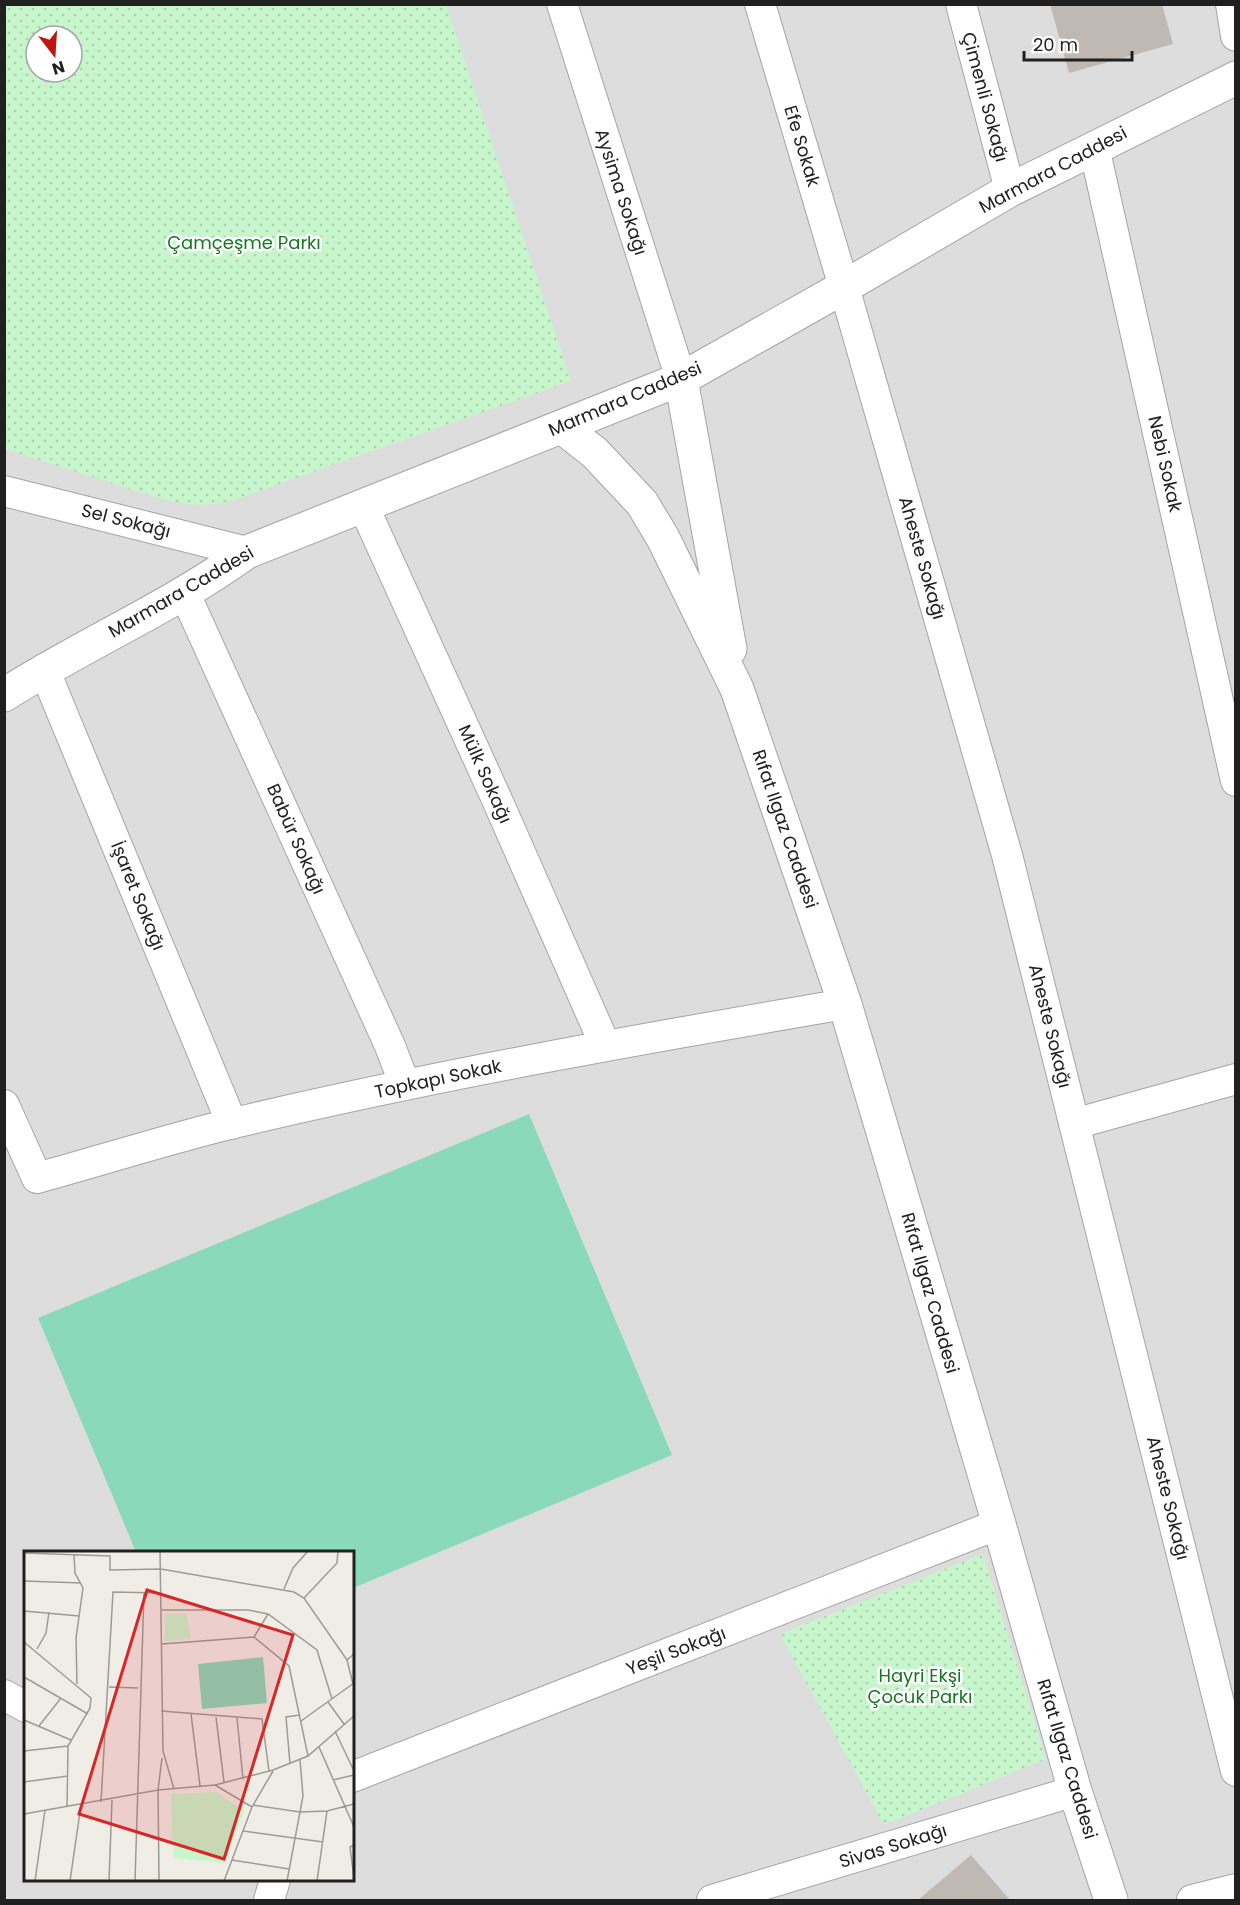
<svg xmlns="http://www.w3.org/2000/svg" width="1240" height="1905" font-family="Poppins,sans-serif">
<style>
.residential{fill:#dedddd;fill-rule:evenodd}
.park{fill:url(#park-dots);fill-rule:evenodd}
.pitch{fill:#8ad9bd}
.building{fill:#c0b9b3}
.lines{fill:none;stroke-linecap:round;stroke-linejoin:round}
.minor-casing{stroke:#a4a4a4;stroke-width:32}
.tertiary-casing{stroke:#a4a4a4;stroke-width:35}
.minor{stroke:#fff;stroke-width:30}
.tertiary{stroke:#fff;stroke-width:33}
.labels{text-anchor:middle;stroke-width:5;stroke-linejoin:round;paint-order:stroke}
.street-label{font-size:18px;fill:#202020;stroke:#fff}
.park-label{font-size:18px;fill:#13781f;stroke:#fff}
.inset-road{fill:none;stroke:#9d9b97;stroke-width:1.5}
.view{fill:#d62828;fill-opacity:0.15;stroke:#d62828;stroke-width:3}
.inset-edge{fill:none;stroke:#202020;stroke-width:3}
</style>
<defs>
<pattern id="park-dots" width="8" height="8" patternUnits="userSpaceOnUse" patternTransform="scale(1.5)"><rect width="8" height="8" fill="#c7f6cd"/><path d="M2 2h.1M6 6h.1" fill="none" stroke="#abd3b0" stroke-width="1.8" stroke-linecap="round"/></pattern>
</defs>
<rect width="100%" height="100%" fill="#f0ede7"/>
<path class="residential" d="M5 5H1235V1900H5ZM36 36H72V72H36ZM26 1552H352V1880H26Z"/>
<path class="park" d="M5 4 446 5 571 381 225 503 195 505 168 501 5 449ZM36 36H72V72H36Z
M983 1554 1046 1759 884 1825 780 1634Z"/>
<path class="pitch" d="M529 1114 672 1455 353 1588 352 1552H136L38 1318Z"/>
<path class="building" d="M1050 4H1162L1173 44 1069 73Z
M971 1855 1010 1900H918Z"/>
<g class="lines">
<defs>
<path id="minor" d="M562 4 681 379
M760 4 844 287 1007 855 1236 1771
M961 4 1010 190
M1231 4 1236 36
M1094 147 1236 781
M4 491 247 552
M363 505 498 802 605 1045
M185 594 390 1046 405 1085
M44 669 232 1124
M4 1105 37 1178C103 1160 168 1139 234 1123 436 1075 640 1039 845 1004
M1074 1124 1236 1079
M4 1695 26 1707
M352 1777 999 1524
M269 1900 275 1880
M712 1900 1075 1791
M1192 1900 1236 1889"/>
<path id="tertiary" d="M681 379 730 649
M562 427 595 453 642 503 663 538 737 689 845 1004 999 1524 1075 1791 1111 1900
M4 695C84 644 171 607 247 552L681 379 844 287 1010 190 1236 78"/>
</defs>
<use href="#minor" class="minor-casing"/>
<use href="#tertiary" class="tertiary-casing"/>
<use href="#minor" class="minor"/>
<use href="#tertiary" class="tertiary"/>
</g>
<g class="labels">
<g class="street-label">
<text transform="translate(985 97) rotate(75)" y="6">Çimenli Sokağı</text>
<text transform="translate(802 146) rotate(73)" y="6">Efe Sokak</text>
<text transform="translate(1053 170) rotate(-28)" y="6">Marmara Caddesi</text>
<text transform="translate(621 192) rotate(72)" y="6">Aysima Sokağı</text>
<text transform="translate(625 399) rotate(-23)" y="6">Marmara Caddesi</text>
<text transform="translate(1165 464) rotate(77)" y="6">Nebi Sokak</text>
<text transform="translate(126 521) rotate(14)" y="6">Sel Sokağı</text>
<text transform="translate(922 558) rotate(74)" y="6">Aheste Sokağı</text>
<text transform="translate(181 592) rotate(-30)" y="6">Marmara Caddesi</text>
<text transform="translate(485 774) rotate(66)" y="6">Mülk Sokağı</text>
<text transform="translate(785 829) rotate(71)" y="6">Rıfat Ilgaz Caddesi</text>
<text transform="translate(296 839) rotate(66)" y="6">Babür Sokağı</text>
<text transform="translate(138 896) rotate(68)" y="6">İşaret Sokağı</text>
<text transform="translate(1050 1026) rotate(76)" y="6">Aheste Sokağı</text>
<text transform="translate(438 1079) rotate(-12)" y="6">Topkapı Sokak</text>
<text transform="translate(930 1293) rotate(74)" y="6">Rıfat Ilgaz Caddesi</text>
<text transform="translate(1168 1498) rotate(76)" y="6">Aheste Sokağı</text>
<text transform="translate(676 1651) rotate(-21)" y="6">Yeşil Sokağı</text>
<text transform="translate(1067 1759) rotate(73)" y="6">Rıfat Ilgaz Caddesi</text>
<text transform="translate(893 1846) rotate(-17)" y="6">Sivas Sokağı</text>
</g>
<g class="park-label">
<text x="244" y="249">Çamçeşme Parkı</text>
<text x="920" y="1682">Hayri Ekşi<tspan x="920" dy="21">Çocuk Parkı</tspan></text>
</g>
</g>
<g transform="translate(24 1551)">
<rect width="330" height="330" fill="#f0ede7"/>
<path d="M162 62 167 88 141 90V64ZM192 241 220 260 200 312 149 307 147 243Z" fill="#c7f6cd"/>
<path d="M239 106 243 152 178 158 174 113Z" fill="#8ad9bd"/>
<path class="inset-road" d="M136 0 139 200 150 238M205 0H229M0 2 86 5V19L137 18 270 41 280 47 323 109M50 4 51 22 59 37 52 87 53 133M0 30 57 32M260 38 269 17 284 0M280 47 313 12 314 0M138 59H224L244 63 293 99 308 148M0 60 55 65M230 86 265 115 284 205M0 91 67 147 66 157 44 195 43 256M138 93 230 86 244 63M13 98 22 82 25 61M0 126 64 163M329 133 323 109 330 103M85 136 114 137M304 151 320 173M137 160 238 168 245 220M167 163 176 235M192 166 200 231M213 167 219 228M0 169 47 189M277 170 330 132M15 175 37 147M311 180 330 220M295 196 330 276M0 200 44 195M266 213 262 166 276 164M309 229 330 224M0 231 44 225M191 234 228 256M77 251 89 41 138 42M229 254 276 261 303 260 330 253M0 263 134 239 191 234 249 219 284 205 330 165M219 280 299 291M330 294 326 296 330 327M208 309 265 318M11 330 21 259M46 330 57 254M85 330 88 249M111 330 120 41M135 330 134 239 138 207M200 330 228 256 249 220M263 330 279 245 276 209M293 330 303 260"/>
<path class="view" d="M123 39 269 84 200 308 55 263Z"/>
<rect width="330" height="330" class="inset-edge"/>
</g>
<rect width="1240" height="1905" fill="none" stroke="#202020" stroke-width="12"/>
<g transform="translate(54 54) rotate(163)"><circle r="28" fill="#ffffff" stroke="#a6a6a6" stroke-width="1.5"/>
<path d="M0-4.5L10 22L0 15L-10 22Z" fill="#c1140e"/>
<text y="-9" font-size="16" font-weight="bold" text-anchor="middle" fill="#202020">N</text>
</g>
<path d="M1024 51v9h108v-9" fill="none" stroke="#202020" stroke-width="3"/>
<text x="1033" y="51" font-size="18" fill="#202020" stroke="#ffffff" stroke-width="4.5" paint-order="stroke">20 m</text>
</svg>
